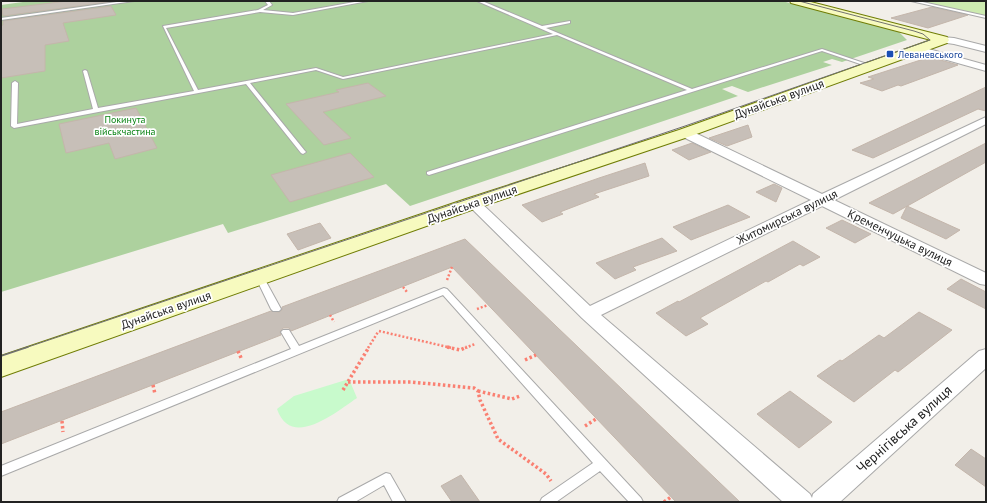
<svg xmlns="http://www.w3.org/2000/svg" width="987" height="503" font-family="'PT Sans',sans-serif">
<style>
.grass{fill:#cdebb0}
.forest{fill:#add19e}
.park{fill:#c8facc}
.building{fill:#c7bfb8;stroke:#c4b6ab}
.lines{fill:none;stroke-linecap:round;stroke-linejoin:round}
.lane-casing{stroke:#a9a9a9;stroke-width:2}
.street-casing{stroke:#a9a9a9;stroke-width:2}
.secondary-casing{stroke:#707d05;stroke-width:2}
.path-far1{stroke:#fa8072;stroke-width:2.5;stroke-dasharray:2 2;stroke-linecap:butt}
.path{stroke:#fa8072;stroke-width:3.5;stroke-dasharray:2.5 2.5;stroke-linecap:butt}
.lane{fill:#fff;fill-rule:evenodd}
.street{fill:#fff;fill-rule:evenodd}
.secondary{fill:#f7fabf;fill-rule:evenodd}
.tram-far1{stroke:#707070;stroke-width:1}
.tram{stroke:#707070;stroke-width:1.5}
.transit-dot{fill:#1a4fb4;stroke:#fff;stroke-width:1.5}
.labels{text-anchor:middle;stroke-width:3.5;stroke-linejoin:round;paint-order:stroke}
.far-transit-label{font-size:10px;fill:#164399;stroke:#fff;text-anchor:start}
.far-park-label{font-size:10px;fill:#0c8416;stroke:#fff}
.street-label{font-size:12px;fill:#222;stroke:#fff}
.near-street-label{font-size:14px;fill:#222;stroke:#fff}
</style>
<rect width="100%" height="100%" fill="#f2efe9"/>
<path class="grass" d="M919 1H986V17Z"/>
<path class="forest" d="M30 1H782L898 31 907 40 842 62 832 59 823 62 832 65 748 92 732 86 722 89 738 96 410 206 386 184 228 233 223 224 1 292V5Z"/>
<path class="park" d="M349 379 357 398C336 412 291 450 277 409L294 396Z"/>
<path class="building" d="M67 1 109 2 3 16 2 9Z
M111 6 116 15 63 23 69 41 45 45V71L1 78V26L3 25V21Z
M932 7 968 15 928 28 891 18Z
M930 57 958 65 901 86 898 85 882 91 860 83 874 79 868 77Z
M368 83 386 96 323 112 351 138 324 145 286 104 339 92 336 90Z
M986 87V111L978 109 873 158 852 150Z
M136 108 157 148 115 159 109 143 66 153 59 124Z
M748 125 752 137 727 146 709 138Z
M692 143 711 152 689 160 672 150Z
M986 143V162L893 214 869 203Z
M350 153 374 177 290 202 271 175Z
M645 163 649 176 594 194 599 197 560 212 563 214 542 222 522 205 599 178Z
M774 184 782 188 776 202 756 192Z
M728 205 750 217 691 240 673 227Z
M907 206 960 230 946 239 901 218Z
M842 220 871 234 855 243 826 228Z
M320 223 331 238 298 250 287 234Z
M662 238 677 251 633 267 636 270 615 279 596 263Z
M465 239 740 502H676L452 267 291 331 289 328H283L280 332 281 335 1 444V412L271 311 279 312 282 310V307Z
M793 241 820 257 803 266 800 264 768 282 766 281 700 318 708 324 686 336 656 313 678 301 679 302Z
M961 279 986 292V309L947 289Z
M919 312 952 330 898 372 895 370 854 402 817 376 840 360 842 361 879 335 884 338Z
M790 391 832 422 799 448 757 414Z
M971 449 986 459V487L955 465Z
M461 475 480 502H452L441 486Z"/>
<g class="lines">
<defs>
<path id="lane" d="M124 1H134L1 20V18Z
M265 1H269L272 5 263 10 293 13 360 1H368L293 15 260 12 166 28 198 90 316 68 343 77 553 34 477 1H482L542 26 570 21V23L546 28 692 89 822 49 873 66 869 67 822 51 429 175 427 174V172L687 90 557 35 343 79 316 70 250 83 305 151 306 152 303 154 301 153 246 84 14 128 11 126 12 83 15 81 18 83 17 124 93 109 83 71 85 70 87 71 98 108 194 91 163 26 258 10 268 5Z
M911 1H918L986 16V18Z
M260 275 264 278 281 309 279 311H273L271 309 256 278Z
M444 288 447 289 641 498 643 502H629L600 471 556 502H540L542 498 593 463 443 295 1 476V466L291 349 281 332 283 330H289L299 346Z
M386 473 390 474 406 502H393L384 485 355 502H337L339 498Z"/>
<path id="street" d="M943 37 954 38 986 46V52L954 44 940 42 939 40 940 38Z
M918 46 986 65V71L915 51 914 49Z
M986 117V124L834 200 986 273V285L980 284 822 206 601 315 810 494 812 498 813 494 979 351 986 349V368L840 502H783L582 318 466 203 468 200 473 199 478 200 590 306 811 200 681 136 679 133 681 130H689L822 194Z"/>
<path id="secondary" d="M790 1H807L947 37 949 40 947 43 691 136 480 207 1 377V356L466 199 679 130 931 40 791 3Z"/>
</defs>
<use href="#lane" class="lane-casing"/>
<use href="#street" class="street-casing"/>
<use href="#secondary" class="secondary-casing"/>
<path class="path-far1" d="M447 280 452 267
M403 287 407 292
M477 309 488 305
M330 315 334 322
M379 331 452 348
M368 348 378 332
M465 348 475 344"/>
<path class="path" d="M447 347 460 350 467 347
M238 351 242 360
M525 360 536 355
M348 382H411L474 388 478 391 480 400 498 439 546 474 551 481
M153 385 155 394
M343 390 369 347
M478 391 512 399 520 396
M62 421 63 432
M585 426 596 419
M664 502 671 497"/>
<use href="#lane" class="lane"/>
<use href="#street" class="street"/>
<use href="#secondary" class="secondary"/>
<path class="tram-far1" d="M25 348 685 126 930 40 923 34 914 31 799 1"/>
<path class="tram" d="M1 356 28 347"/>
</g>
<rect class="transit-dot" x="886" y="50" width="8" height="8" rx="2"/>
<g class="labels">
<g class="far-transit-label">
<text x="898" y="58">Леваневського</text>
</g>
<g class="far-park-label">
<text x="125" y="123">Покинута<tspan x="125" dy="12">військчастина</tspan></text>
</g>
<g class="street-label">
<text transform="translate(779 99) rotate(-20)" y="4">Дунайська вулиця</text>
<text transform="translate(472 204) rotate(-19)" y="4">Дунайська вулиця</text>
<text transform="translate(787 217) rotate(-26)" y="4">Житомирська вулиця</text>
<text transform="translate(900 238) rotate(26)" y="4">Кременчуцька вулиця</text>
<text transform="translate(166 310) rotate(-19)" y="4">Дунайська вулиця</text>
</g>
<g class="near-street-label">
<text transform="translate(904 429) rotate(-42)" y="5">Чернігівська вулиця</text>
</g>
</g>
<rect width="987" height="503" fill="none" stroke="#222222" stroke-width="4"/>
</svg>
